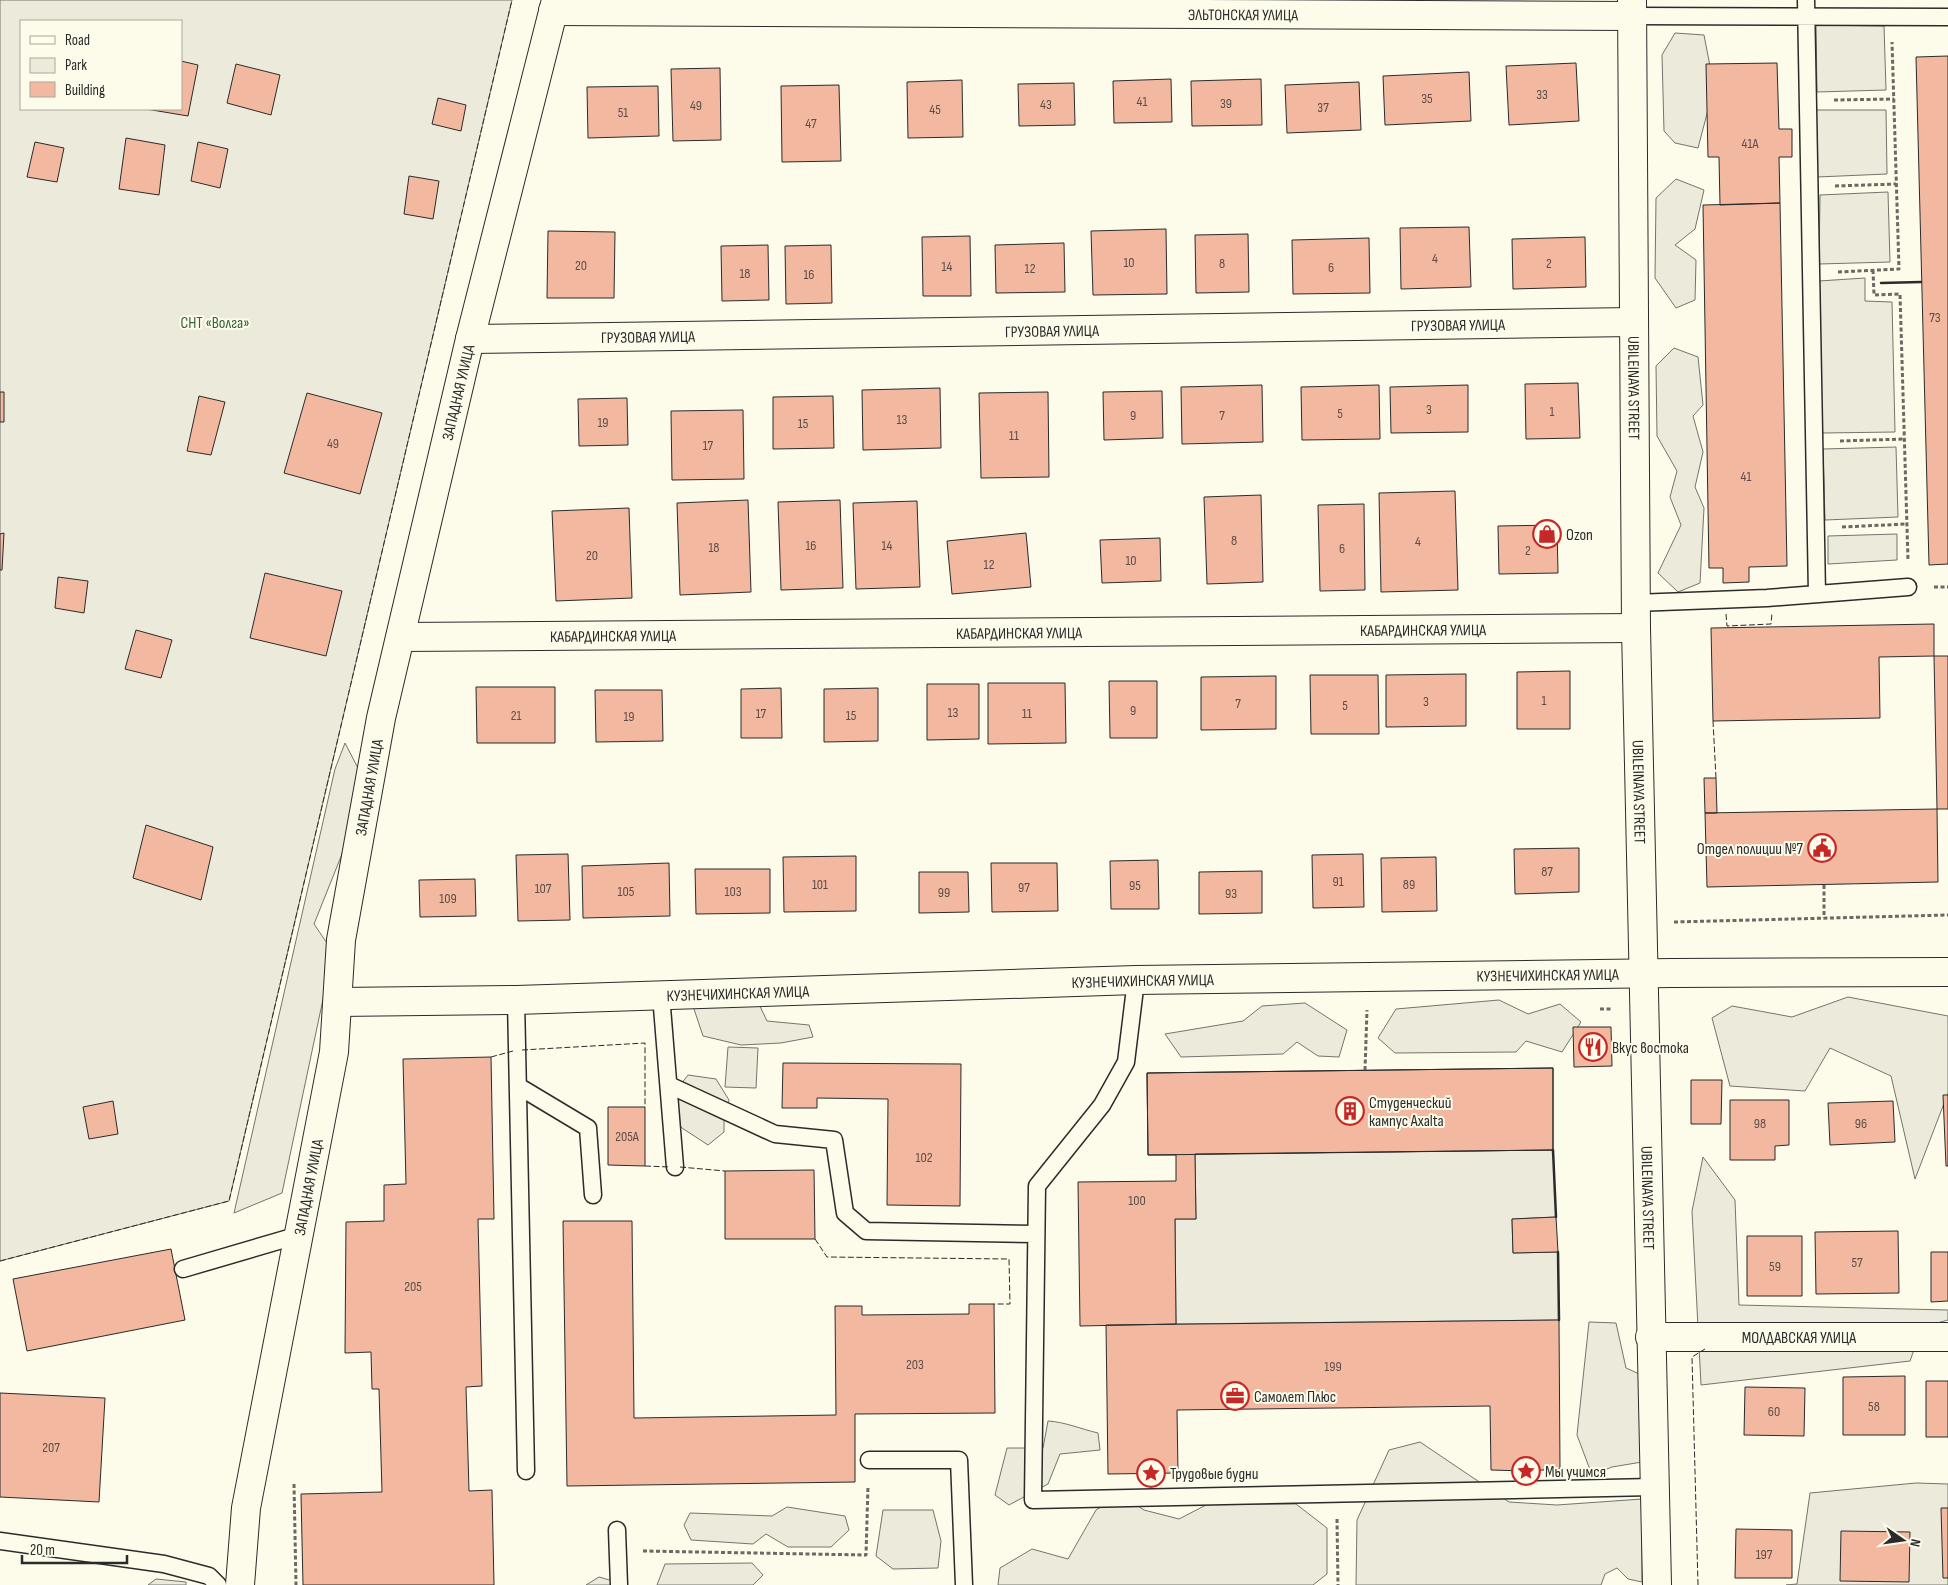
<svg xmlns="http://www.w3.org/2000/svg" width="1948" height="1585" font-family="'Sofia Sans Condensed',sans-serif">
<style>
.green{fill:#ecebdb;stroke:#74746e;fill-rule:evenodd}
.parking{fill:#eceadb;stroke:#74746e}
.building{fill:#f2b8a0;stroke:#2b2b2b}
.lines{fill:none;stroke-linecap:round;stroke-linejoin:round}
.lane-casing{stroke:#2b2b2b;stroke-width:19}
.street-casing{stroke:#2b2b2b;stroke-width:30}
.path{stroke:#6a6964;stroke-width:3;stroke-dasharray:4 2.5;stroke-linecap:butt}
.lane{stroke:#fdfbea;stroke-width:16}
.street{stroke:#fdfbea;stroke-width:28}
.fence{stroke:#2b2b2b;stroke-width:1;stroke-dasharray:6 2.5;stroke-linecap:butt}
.wall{stroke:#2b2b2b;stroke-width:2.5}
.labels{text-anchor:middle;stroke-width:4;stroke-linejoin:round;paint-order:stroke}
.number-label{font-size:14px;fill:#5d4e48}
.street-label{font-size:16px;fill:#2b2b2b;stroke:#fdfbea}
.park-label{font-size:16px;fill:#34623c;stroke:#fdfbea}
.poi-label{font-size:16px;fill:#2b2b2b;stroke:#fdfbea;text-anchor:start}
</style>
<rect width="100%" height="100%" fill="#fdfbea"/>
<path class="green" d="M0 0H512L229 1201 0 1261ZM21 21H181V109H21Z
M1816 25 1884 26 1886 90 1817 92Z
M1675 33 1704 35 1714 87 1698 148 1675 143 1664 131 1662 55Z
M1816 110H1886L1887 174 1817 177Z
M1676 179 1704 190 1695 229 1675 245 1696 260 1695 300 1676 308 1655 278 1656 198Z
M1888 192 1890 262 1819 264 1820 195Z
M1865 278V301L1892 302 1895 432 1822 433 1819 281Z
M1674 348 1698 357 1703 405 1693 416 1703 452 1695 487 1704 508 1700 583 1678 592 1658 573 1681 525 1670 497 1677 471 1657 436 1656 366Z
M1896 447 1898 517 1825 520 1823 449Z
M1897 534V560L1828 564V536Z
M345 743 360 772 342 854 314 924 333 952 282 1193 234 1213 335 769Z
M1848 997 1948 1016V1093L1915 1179 1891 1076 1830 1048 1805 1091 1730 1086 1712 1018 1732 1006 1792 1017Z
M757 1000 767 1021 809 1025 813 1037 781 1043 741 1045 703 1036 693 1006Z
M1499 1000 1528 1014 1560 1004 1581 1022 1562 1052 1526 1041 1516 1052 1395 1053 1378 1038 1396 1009Z
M1305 1003 1347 1030 1339 1057 1318 1056 1297 1042 1283 1054 1181 1057 1165 1034 1243 1021 1262 1006Z
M728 1047 758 1048 756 1088 725 1087Z
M688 1075 716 1079 729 1100 724 1119V1132L708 1145 682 1128 664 1106Z
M1703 1157 1735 1200 1739 1305 1948 1310V1320L1922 1327 1910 1361 1701 1385 1692 1211Z
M1589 1322 1616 1323 1626 1368 1646 1377 1648 1461 1612 1467 1592 1475 1577 1435Z
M1048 1421C1065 1422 1081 1429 1098 1433L1100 1450 1060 1454 1048 1484 1009 1505 995 1495 1007 1448H1043Z
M1420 1442 1509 1502 1557 1505 1642 1499V1582L1628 1579 1617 1568 1605 1574 1601 1585H1356L1357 1520 1389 1450Z
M1916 1483 1948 1484V1585H1786L1797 1584 1810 1493Z
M1121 1495 1144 1510 1179 1519 1208 1504H1296L1327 1528V1574L1313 1585H998L1000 1568 1032 1549 1068 1559 1096 1510Z
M787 1507 845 1516 849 1530 831 1547H788L766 1534 753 1544 691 1540 684 1525 690 1513 772 1516Z
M883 1510H933L941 1541 938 1568 893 1569 876 1556Z
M752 1563 763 1575 753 1585H657L665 1564Z
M599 1577 627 1585H586Z
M156 1579 186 1582V1585H148Z"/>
<path class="parking" d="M1553 1150 1556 1217 1512 1219 1513 1253 1558 1252 1559 1320 1176 1324 1175 1219H1196L1195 1154Z"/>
<path class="building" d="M1948 56V564L1929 565 1916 57Z
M181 61 198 65 188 116 146 109H181Z
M1576 63 1579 121 1509 125 1506 66Z
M1777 63 1779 129H1792V157H1779L1780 203 1720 205 1719 157H1708L1706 64Z
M236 64 280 75 271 115 227 103Z
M720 68 721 140 673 141 671 69Z
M1469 72 1471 121 1385 125 1383 76Z
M1171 79 1172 122 1114 123 1113 81Z
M1261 79 1262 125 1192 126 1191 81Z
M962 80 963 137 908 138 907 82Z
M1359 82 1361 130 1287 133 1285 85Z
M1074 83 1075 125 1019 126 1018 84Z
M839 85 841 161 782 162 781 86Z
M658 86 659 136 588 138 587 87Z
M438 98 466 105 461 131 432 124Z
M126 138 165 145 159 195 119 189Z
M35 142 64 148 57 182 27 177Z
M198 142 228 149 220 188 191 181Z
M409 176 439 181 433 219 404 214Z
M1780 203 1787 566 1749 567V582L1723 583V568H1709L1703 205Z
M1469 227 1471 287 1401 289 1400 228Z
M1166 229 1167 294 1093 295 1091 231Z
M548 231 615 232 614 298H547Z
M1248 234 1249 292 1196 293 1195 235Z
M970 236 971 296H923L922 237Z
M1585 237 1586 287 1513 289 1512 239Z
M1369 238 1370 293 1293 294 1292 240Z
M1064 243 1065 292 996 293 995 245Z
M768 245 769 300 722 301 721 246Z
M831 245 832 303 786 304 785 246Z
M1578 383 1580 438 1526 439 1525 384Z
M1262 385 1263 442 1182 444 1181 387Z
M1379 385 1380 439 1302 440 1301 387Z
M1468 385V432L1391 433 1390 387Z
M940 388 941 448 863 450 862 390Z
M1162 391 1163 438 1104 440 1103 392Z
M0 392H4V422H0Z
M1048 392 1049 477 981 478 979 393Z
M307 393 382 413 360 494 284 473Z
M199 396 225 402 211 455 187 451Z
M833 396 834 448 773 449V397Z
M627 398 628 445 579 446 578 399Z
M743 410 744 479 672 480 671 411Z
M1455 491 1458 590 1381 592 1379 493Z
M1261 495 1263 582 1207 584 1204 497Z
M748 500 751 592 680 595 677 503Z
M840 500 843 588 781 590 778 502Z
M917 501 920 587 856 589 853 503Z
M1364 504 1365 590 1320 591 1318 505Z
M629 508 632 598 556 601 552 511Z
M1557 525 1558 573 1499 574 1498 526Z
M4 533 2 570H0V534Z
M1026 533 1031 587 952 594 947 541Z
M1160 538 1161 581 1102 583 1100 540Z
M265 573 342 591 326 656 250 638Z
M58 577 88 581 84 613 55 608Z
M1934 624V656L1879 657 1880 718 1713 721 1711 628Z
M136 630 172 640 161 678 125 669Z
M1934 656H1948V809H1937Z
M1570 671V729H1517V672Z
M1466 674V726L1386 727V675Z
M1310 675H1378L1379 734H1311Z
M1276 676V729L1201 730V677Z
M1109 681H1157V738H1110Z
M988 683H1065L1066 743 988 744Z
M927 684H979V739L927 740Z
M476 687H555V743H477Z
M781 688 782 738H741V689Z
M878 688V741L824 742V689Z
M595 690H662L663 741 596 742Z
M1704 778H1716L1717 813H1705Z
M1937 809 1938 882 1707 887 1705 813Z
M146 825 213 847 201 900 133 878Z
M1579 848V892L1515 894 1514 849Z
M568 854 570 920 518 921 516 855Z
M1363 854 1364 907 1313 908 1312 855Z
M856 856V911L784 912 783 857Z
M1436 857 1437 911 1382 912 1381 858Z
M1158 860 1159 909H1111L1110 861Z
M669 863 670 916 583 918 582 866Z
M991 863H1057L1058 911 992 912Z
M695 869H770V913L696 914Z
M1262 871V913L1199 914V872Z
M919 872H968L969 912 919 913Z
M475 879 476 916 420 917 419 880Z
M1573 1027H1611L1612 1066 1574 1067Z
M491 1057 494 1219H478L482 1386 466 1387 469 1491 492 1490 494 1585H303L301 1494 382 1492 379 1389H372L371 1352 345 1353 346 1222 384 1221V1185L406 1184 403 1059Z
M783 1063 961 1064 960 1206 887 1205 888 1099 817 1098V1108H782Z
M1553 1068V1150L1195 1154 1196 1219H1175L1176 1324 1080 1326 1078 1182 1176 1181V1155H1148L1147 1073Z
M1553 1068V1150L1148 1155 1147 1073Z
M1691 1080H1722L1721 1124H1691Z
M1943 1095H1948V1166H1946Z
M1730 1100H1789V1145L1775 1146V1160H1730Z
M113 1101 118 1134 89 1139 83 1107Z
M1893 1101 1895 1142 1830 1145 1828 1103Z
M608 1107H645V1166L608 1165Z
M814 1170 815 1239H725V1171Z
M1556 1217 1558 1252 1513 1253 1512 1219Z
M563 1221H632L634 1418 836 1415 835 1306H862V1315L969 1314V1304H994L995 1413 855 1414V1482L567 1486Z
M1898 1231 1899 1293 1816 1294 1815 1232Z
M1747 1236H1802V1296H1747Z
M171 1249 185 1320 27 1351 13 1279Z
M1931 1252H1948V1301L1931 1302Z
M1559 1320 1560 1469 1526 1471 1491 1470 1490 1406 1177 1410 1178 1473 1108 1474 1106 1325Z
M1905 1376V1435H1843V1377Z
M1926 1381H1948V1437H1926Z
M1745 1387 1805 1388 1804 1436 1744 1435Z
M0 1393 105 1398 99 1502 0 1497Z
M1941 1508H1948V1578H1943Z
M1736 1529 1792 1530V1578H1735Z
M1841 1531 1910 1532 1909 1582 1840 1581Z"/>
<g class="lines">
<defs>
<path id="lane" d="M1806 0 1817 594
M1632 16 1948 17
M1635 603 1767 598 1908 587
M1136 980 1126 1062 1102 1105 1037 1186 1033 1500 1653 1487
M661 995 675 1167
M516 1000 526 1471
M669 1085 775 1134 834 1140 845 1213 866 1231 1036 1234
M518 1086 588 1128 593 1195
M183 1269 299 1235
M869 1460H959L964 1585
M617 1530 619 1585
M0 1541 164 1564 209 1576 218 1585"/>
<g id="street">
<path id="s1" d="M1632 0 1636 628 1657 1585"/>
<path id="s2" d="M553 11 1632 16"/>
<path id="s3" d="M470 339 1634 322"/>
<path id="s4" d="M401 637 1636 628"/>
<path id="s5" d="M338 1002 516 1000 1136 980 1672 973 1948 972"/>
<path id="s6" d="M1650 1337H1948"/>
<path id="s7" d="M240 1585 246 1508 334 1052 341 940 381 718 470 339 556 0"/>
</g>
</defs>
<use href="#lane" class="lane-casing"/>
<use href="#street" class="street-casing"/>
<path class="path" d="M1834 100 1894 99
M1835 186 1896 184
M1873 270 1874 295 1900 294 1908 560
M1838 272 1899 269 1892 42
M1840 441 1904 439
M1842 527 1907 524
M1934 587H1948
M1824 885V918
M1674 922 1948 915
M1600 1009H1613
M1365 1070 1367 1010
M294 1484 296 1585
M1337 1519 1338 1585
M643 1551 866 1555 868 1486"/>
<use href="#lane" class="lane"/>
<use href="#street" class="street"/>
<path class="fence" d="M1726 614 1727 626 1771 624 1772 613
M1713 721 1716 778
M522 1050 645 1043V1107
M491 1057 513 1051
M645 1166 670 1167
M680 1167 725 1171
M815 1239 827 1257 1009 1259 1010 1304H994
M0 1261 229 1201 512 0
M1698 1585 1692 1357 1705 1349"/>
<path class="wall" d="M1881 283 1921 282
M1553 1150 1556 1217
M1558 1252 1559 1320"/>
</g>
<defs>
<symbol id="shop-ring" viewBox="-11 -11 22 22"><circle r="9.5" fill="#fdfbea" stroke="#c62828" stroke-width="1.5"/><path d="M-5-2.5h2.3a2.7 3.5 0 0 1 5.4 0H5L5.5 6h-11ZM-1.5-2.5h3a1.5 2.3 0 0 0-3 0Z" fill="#c62828"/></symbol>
<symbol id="civic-ring" viewBox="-11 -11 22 22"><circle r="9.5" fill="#fdfbea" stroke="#c62828" stroke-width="1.5"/><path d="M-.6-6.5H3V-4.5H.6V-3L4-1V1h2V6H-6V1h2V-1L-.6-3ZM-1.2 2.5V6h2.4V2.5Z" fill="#c62828"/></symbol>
<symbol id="restaurant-ring" viewBox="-11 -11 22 22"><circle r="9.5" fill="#fdfbea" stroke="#c62828" stroke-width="1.5"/><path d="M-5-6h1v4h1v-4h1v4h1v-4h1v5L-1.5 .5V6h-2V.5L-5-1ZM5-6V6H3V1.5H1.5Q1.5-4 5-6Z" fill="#c62828"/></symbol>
<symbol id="building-ring" viewBox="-11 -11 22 22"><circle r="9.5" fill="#fdfbea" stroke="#c62828" stroke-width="1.5"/><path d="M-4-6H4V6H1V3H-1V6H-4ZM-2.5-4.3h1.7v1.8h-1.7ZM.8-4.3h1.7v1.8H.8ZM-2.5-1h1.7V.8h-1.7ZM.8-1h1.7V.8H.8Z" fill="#c62828"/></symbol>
<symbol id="office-ring" viewBox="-11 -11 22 22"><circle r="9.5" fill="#fdfbea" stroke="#c62828" stroke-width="1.5"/><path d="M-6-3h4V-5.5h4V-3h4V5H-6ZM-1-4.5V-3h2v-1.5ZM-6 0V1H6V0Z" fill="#c62828"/></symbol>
<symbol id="sight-ring" viewBox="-11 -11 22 22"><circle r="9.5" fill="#fdfbea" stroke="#c62828" stroke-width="1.5"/><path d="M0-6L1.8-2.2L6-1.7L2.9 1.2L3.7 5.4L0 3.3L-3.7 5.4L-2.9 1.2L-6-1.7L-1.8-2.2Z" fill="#c62828"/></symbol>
</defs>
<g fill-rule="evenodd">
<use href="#shop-ring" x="1531" y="518" width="32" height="32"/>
<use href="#civic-ring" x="1806" y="832" width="32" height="32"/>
<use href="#restaurant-ring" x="1577" y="1031" width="32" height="32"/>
<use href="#building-ring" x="1334" y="1095" width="32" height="32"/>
<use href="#office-ring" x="1219" y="1380" width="32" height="32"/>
<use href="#sight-ring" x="1510" y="1455" width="32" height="32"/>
<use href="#sight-ring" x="1135" y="1457" width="32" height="32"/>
</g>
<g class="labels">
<g class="number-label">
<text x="1542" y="99">33</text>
<text x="1427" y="103">35</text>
<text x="1142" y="106">41</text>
<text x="1226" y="108">39</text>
<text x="1046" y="109">43</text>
<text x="696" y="110">49</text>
<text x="1323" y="112">37</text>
<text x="935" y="114">45</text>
<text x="623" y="117">51</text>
<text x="811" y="128">47</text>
<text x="1750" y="148">41А</text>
<text x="1435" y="263">4</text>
<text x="1129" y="267">10</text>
<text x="1222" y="268">8</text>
<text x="1549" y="268">2</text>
<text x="581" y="270">20</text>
<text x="947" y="271">14</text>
<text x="1331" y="272">6</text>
<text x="1030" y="273">12</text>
<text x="745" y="278">18</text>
<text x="809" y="279">16</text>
<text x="1935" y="322">73</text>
<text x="1429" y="414">3</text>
<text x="1552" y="416">1</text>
<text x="1340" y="418">5</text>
<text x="1133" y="420">9</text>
<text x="1222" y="420">7</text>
<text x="902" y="424">13</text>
<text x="603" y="427">19</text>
<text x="803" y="428">15</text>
<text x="1014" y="440">11</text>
<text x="333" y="448">49</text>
<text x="708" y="450">17</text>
<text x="1746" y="481">41</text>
<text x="1234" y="545">8</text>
<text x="1418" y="546">4</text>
<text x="811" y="550">16</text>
<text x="887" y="550">14</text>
<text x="714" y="552">18</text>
<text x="1342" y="553">6</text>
<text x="1528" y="555">2</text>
<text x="592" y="560">20</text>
<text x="1131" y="565">10</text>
<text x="989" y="569">12</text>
<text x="1544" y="705">1</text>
<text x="1426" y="706">3</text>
<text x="1238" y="708">7</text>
<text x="1345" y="710">5</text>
<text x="1133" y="715">9</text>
<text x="953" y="717">13</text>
<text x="761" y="718">17</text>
<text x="1027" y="718">11</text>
<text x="516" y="720">21</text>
<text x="851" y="720">15</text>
<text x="629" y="721">19</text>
<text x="1547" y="876">87</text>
<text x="1338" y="886">91</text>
<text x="820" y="889">101</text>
<text x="1409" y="889">89</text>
<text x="1135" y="890">95</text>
<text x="1024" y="892">97</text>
<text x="543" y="893">107</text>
<text x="626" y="896">105</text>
<text x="733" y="896">103</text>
<text x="944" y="897">99</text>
<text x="1231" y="898">93</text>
<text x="448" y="903">109</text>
<text x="1760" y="1128">98</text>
<text x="1861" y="1128">96</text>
<text x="627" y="1141">205А</text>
<text x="924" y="1162">102</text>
<text x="1137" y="1205">100</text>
<text x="1857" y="1267">57</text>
<text x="1775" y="1271">59</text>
<text x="413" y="1291">205</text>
<text x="915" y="1369">203</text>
<text x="1333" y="1371">199</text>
<text x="1874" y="1411">58</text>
<text x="1774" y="1416">60</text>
<text x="51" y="1452">207</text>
<text x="1764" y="1559">197</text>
</g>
<g class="street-label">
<text dy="6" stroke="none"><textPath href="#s2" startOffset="690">ЭЛЬТОНСКАЯ УЛИЦА</textPath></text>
<text dy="6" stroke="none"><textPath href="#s3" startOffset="988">ГРУЗОВАЯ УЛИЦА</textPath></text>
<text dy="6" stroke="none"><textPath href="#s3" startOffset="582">ГРУЗОВАЯ УЛИЦА</textPath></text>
<text dy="6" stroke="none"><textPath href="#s3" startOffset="178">ГРУЗОВАЯ УЛИЦА</textPath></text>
<text dy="6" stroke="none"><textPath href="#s1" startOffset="388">UBILEINAYA STREET</textPath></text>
<text dy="6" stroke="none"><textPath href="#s7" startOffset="1214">ЗАПАДНАЯ УЛИЦА</textPath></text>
<text dy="6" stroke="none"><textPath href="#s4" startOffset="1022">КАБАРДИНСКАЯ УЛИЦА</textPath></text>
<text dy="6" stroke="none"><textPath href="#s4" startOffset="618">КАБАРДИНСКАЯ УЛИЦА</textPath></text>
<text dy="6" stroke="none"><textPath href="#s4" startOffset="212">КАБАРДИНСКАЯ УЛИЦА</textPath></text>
<text dy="6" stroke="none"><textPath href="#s7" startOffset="809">ЗАПАДНАЯ УЛИЦА</textPath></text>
<text dy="6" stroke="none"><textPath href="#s1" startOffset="792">UBILEINAYA STREET</textPath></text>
<text dy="6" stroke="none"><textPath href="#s5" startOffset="1210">КУЗНЕЧИХИНСКАЯ УЛИЦА</textPath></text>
<text dy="6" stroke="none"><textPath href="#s5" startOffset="805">КУЗНЕЧИХИНСКАЯ УЛИЦА</textPath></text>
<text dy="6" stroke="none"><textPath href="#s5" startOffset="400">КУЗНЕЧИХИНСКАЯ УЛИЦА</textPath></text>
<text dy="6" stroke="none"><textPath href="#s7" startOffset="404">ЗАПАДНАЯ УЛИЦА</textPath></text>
<text dy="6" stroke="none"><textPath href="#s1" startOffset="1198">UBILEINAYA STREET</textPath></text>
<text dy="6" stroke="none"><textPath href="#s6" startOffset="149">МОЛДАВСКАЯ УЛИЦА</textPath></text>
</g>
<g class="park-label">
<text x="215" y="328">СНТ «Волга»</text>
</g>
<g class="poi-label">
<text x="1566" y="540">Ozon</text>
<text x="1803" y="854" text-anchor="end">Отдел полиции №7</text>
<text x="1612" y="1053">Вкус востока</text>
<text x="1369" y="1108">Студенческий<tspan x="1369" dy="18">кампус Axalta</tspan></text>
<text x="1254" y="1402">Самолет Плюс</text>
<text x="1545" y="1477">Мы учимся</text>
<text x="1170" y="1479">Трудовые будни</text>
</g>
</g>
<rect x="20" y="20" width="162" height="90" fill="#fdfbea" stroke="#a9a89e"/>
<rect x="30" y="36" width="25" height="8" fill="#fdfbea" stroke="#a9a89e"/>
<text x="65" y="45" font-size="15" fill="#2b2b2b">Road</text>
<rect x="30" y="58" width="25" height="15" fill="#ecebdb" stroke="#a9a89e"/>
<text x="65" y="70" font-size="15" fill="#2b2b2b">Park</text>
<rect x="30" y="82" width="25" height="15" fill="#f2b8a0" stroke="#a9a89e"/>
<text x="65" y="95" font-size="15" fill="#2b2b2b">Building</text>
<g transform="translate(1903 1540) rotate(103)" stroke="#fdfbea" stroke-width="4" paint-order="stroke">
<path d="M0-4L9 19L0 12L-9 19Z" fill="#2b2b2b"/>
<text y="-8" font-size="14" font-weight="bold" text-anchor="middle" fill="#2b2b2b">N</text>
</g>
<path d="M22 1555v8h105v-8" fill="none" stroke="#2b2b2b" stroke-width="2.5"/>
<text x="30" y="1555" font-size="15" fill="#2b2b2b" stroke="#fdfbea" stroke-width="4" paint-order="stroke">20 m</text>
</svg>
